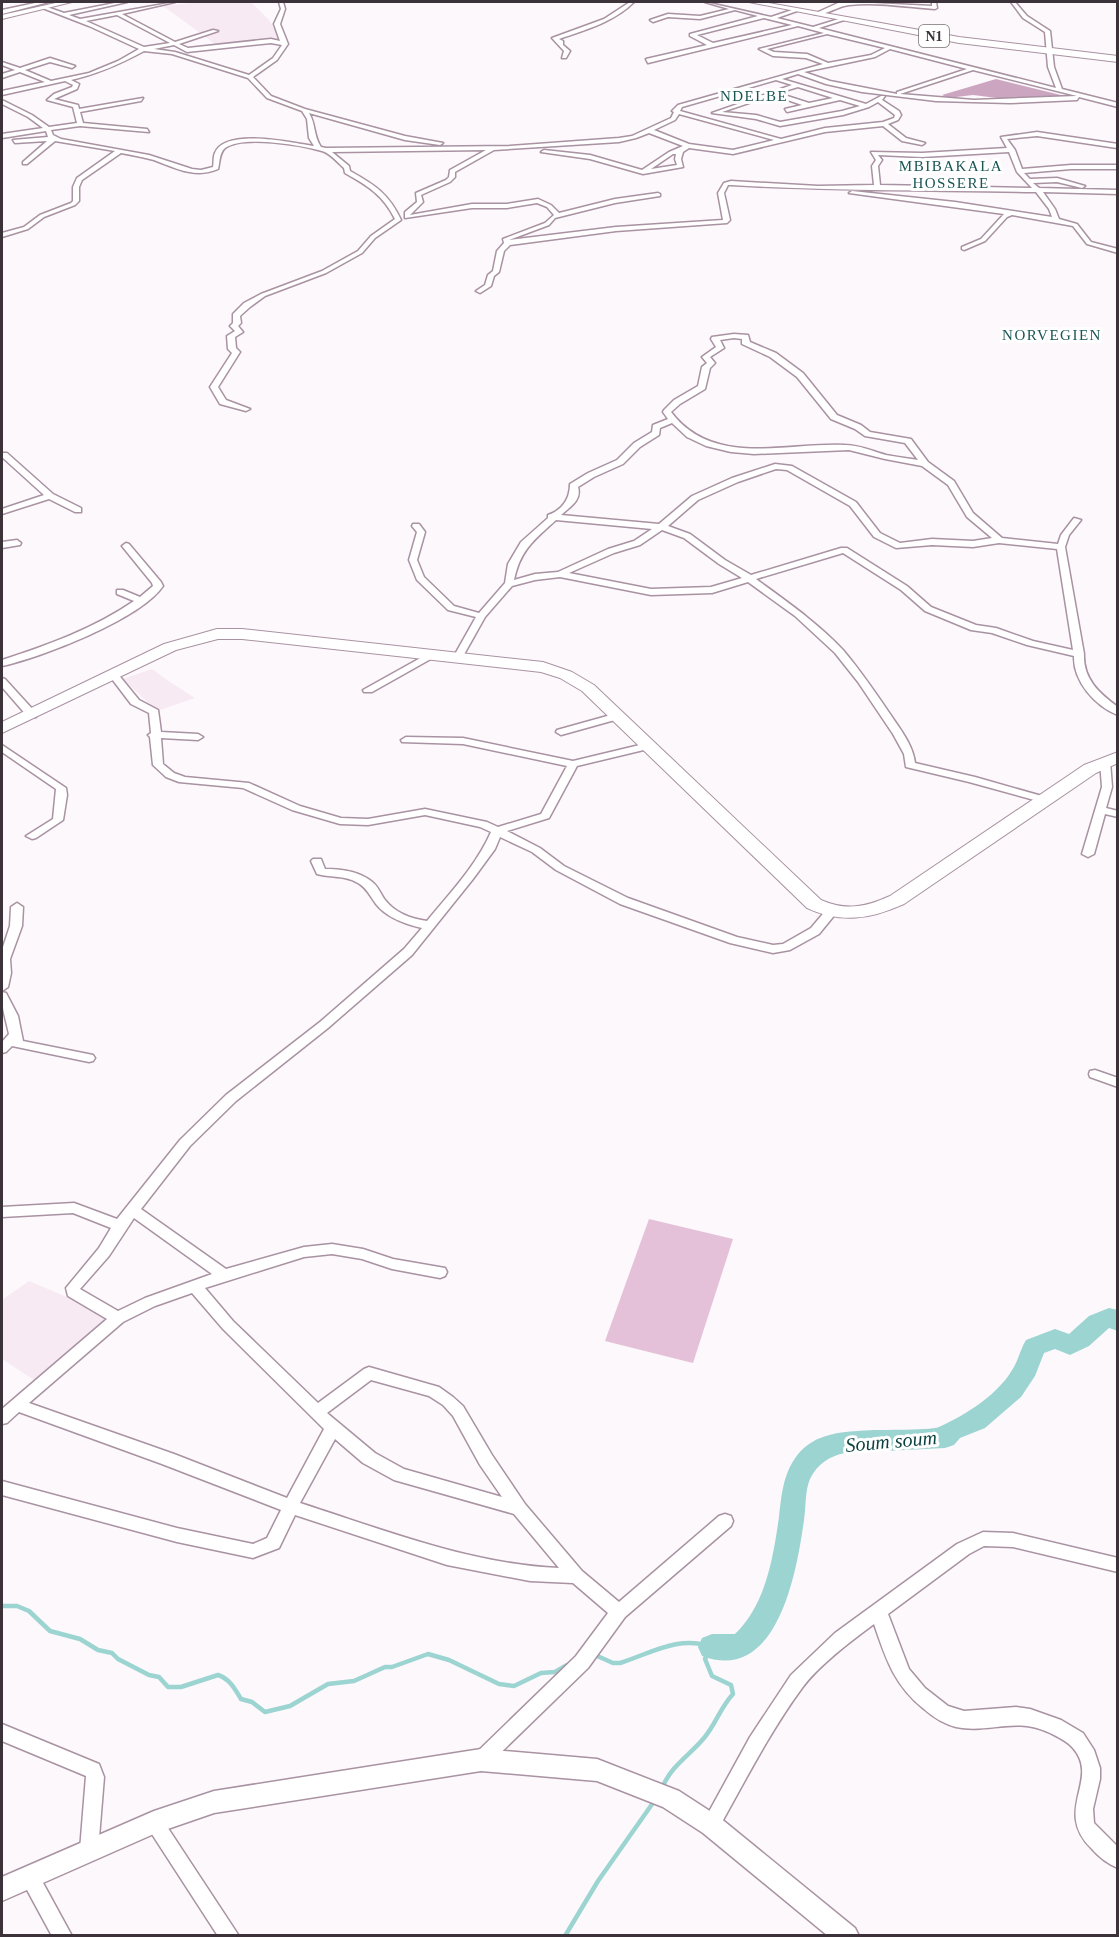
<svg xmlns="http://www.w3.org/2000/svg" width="1119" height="1937" font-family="Georgia,serif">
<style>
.built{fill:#f7eaf3}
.green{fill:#e4c1d9}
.forest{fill:#cca6c1}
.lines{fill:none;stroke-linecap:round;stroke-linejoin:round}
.stream{stroke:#9cd4d1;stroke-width:4.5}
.river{fill:#9cd4d1;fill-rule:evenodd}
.minor-casing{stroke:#a992a2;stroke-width:3}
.tertiary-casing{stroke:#a992a2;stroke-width:3}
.primary-casing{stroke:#a992a2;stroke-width:2}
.trunk-casing{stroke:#a992a2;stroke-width:2}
.minor{fill:#fff;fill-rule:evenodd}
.tertiary{fill:#fff;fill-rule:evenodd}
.primary{fill:#fff;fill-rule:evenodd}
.trunk{fill:#fff;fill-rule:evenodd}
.labels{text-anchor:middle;stroke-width:6;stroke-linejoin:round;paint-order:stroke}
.shield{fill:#fff;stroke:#767074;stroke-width:1.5}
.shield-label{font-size:14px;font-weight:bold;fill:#3c3239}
.far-quarter-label{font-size:15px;letter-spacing:1.5px;fill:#195553;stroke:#fff}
.near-water-label{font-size:20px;font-style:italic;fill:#0a3f3e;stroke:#fff}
</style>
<rect width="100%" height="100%" fill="#fdf8fc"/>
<path class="built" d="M200 2H251L269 20 280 39 218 46 163 6Z
M152 669 170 682 195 698 157 711 123 679Z
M29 1281 110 1315 34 1380 2 1359V1300Z"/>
<path class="green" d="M649 1219 733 1239 693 1363 605 1341Z"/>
<path class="forest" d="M996 79 1069 97 1005 99 973 95 948 98 942 95Z"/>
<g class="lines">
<path class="stream" d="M2 1606H17L29 1611 50 1631 80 1639 98 1650 112 1653 118 1659 149 1675 159 1677 168 1687H181L218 1675C230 1679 235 1689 241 1699L252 1702 265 1712 290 1706 328 1684 354 1681 385 1667H392L428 1654 449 1660 499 1684 514 1686 541 1673 555 1672 567 1665
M595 1655 613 1663H620C652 1653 678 1635 712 1647L705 1659 712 1676 731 1685 733 1694C720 1708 716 1724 704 1738 690 1755 672 1765 663 1786
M565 1936 598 1881 655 1800"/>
<path class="river" d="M1109 1308 1118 1310V1331L1109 1328 1089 1346 1070 1355 1055 1349 1044 1353 1035 1376 1021 1397 985 1428 960 1438 954 1445 945 1448 845 1453C830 1456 817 1464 810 1479 805 1490 806 1507 804 1520 797 1570 778 1685 702 1656L698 1647 702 1638 712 1634H735C766 1604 773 1558 779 1517 782 1490 784 1466 805 1447 819 1435 839 1432 857 1431 872 1429 929 1431 939 1427 967 1414 1000 1394 1015 1365 1019 1357 1021 1348 1026 1340L1055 1329 1069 1334 1089 1316Z"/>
<defs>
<path id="minor" d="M120 2H127L69 15 80 19 175 2 122 14 175 42 213 30 218 31 179 44 188 48 271 39 280 41 274 24 281 9 279 2H283L285 9 280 24 288 44 277 60 253 77 271 96 305 109 405 136 443 143 440 145 405 140 309 113C316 124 313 135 321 147L326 148 510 146 619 138 632 136 671 118 674 112 672 111 678 105 823 64 806 58 773 56 759 49 824 33 798 26 648 63 646 59 707 45 690 36V34L758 16 735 10 700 19 668 17 653 22 650 20 668 14 700 16 729 9 705 2 771 17 795 9 797 11 777 18 813 27 842 18 844 20 819 28 1056 88 1048 67 1045 32 1023 18 1011 2H1015L1027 16 1050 31 1054 67 1062 89 1118 103V107L1079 97 1077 100 1010 103 936 101 862 92 826 84 798 74 782 79 866 104 881 96H885L882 100 899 111 901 115 898 120 888 124 906 138 925 143 922 145 902 141 883 126 825 132 733 154 689 148 683 152 681 159 683 167 643 174 590 159 541 152 544 150 590 155 642 170 669 152 683 146 649 133 636 138 619 142 494 150 455 172V177L450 182 421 195 423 202 410 215 472 204H507L538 199 551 205 559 213 615 199 658 193 660 194V196L615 203 555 218 549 225 509 240 616 227 723 220 718 193 724 183 731 181 818 186 874 185 872 166 876 160 871 152 922 153 1007 148 1001 137 1037 132 1118 144 1117 148 1037 136 1007 139 1015 150 1022 169 1071 165H1118V169H1071L1024 173 1030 179 1057 178 1085 186 1082 188 1057 182 1033 183 1039 188 1118 190V194L1043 192 1055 209 1059 219 1077 224 1091 242 1118 249V253L1087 244 1073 226 1012 215 1007 217 985 241 964 250 962 249V247L981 239 1004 214 849 193 852 191 955 202 1052 217 1049 209 1036 192C934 190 832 191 731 185H728L724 193 730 220 727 223 616 231 510 245 504 251 499 272 494 276 491 286 480 293 476 291 485 285 488 275 493 271 497 251 504 243 503 239 545 223 554 215 547 207 537 203 507 208H472L405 218V212L417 202 416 193 446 180 449 177 450 170 486 150 332 152 349 166 350 171C375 185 389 194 401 220L375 238 362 253 326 273 265 296 250 307 240 316 241 323 238 326 243 332 235 337 236 348 240 352 218 387 226 400 250 409 246 411 220 404 210 387 232 353 228 349 227 336 235 331 230 326 233 323V314L244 303 261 294 322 271 358 251 371 236 395 219C383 195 368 186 345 173L344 168C337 162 330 153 322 151 301 145 243 135 225 148 219 153 220 162 218 169 196 179 175 168 154 160 143 157 132 155 121 153L82 180 79 187V201L75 205 44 217 28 229 2 237V233L24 227 40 215 71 203 73 201V187L77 178 115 151 55 141 27 164H23V162L47 141 15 143 13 140 48 137 46 131 2 138V134L43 128 28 117 2 104V100L32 115 49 127 77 123 73 107 47 100 54 94 72 87 73 85 65 81 2 95V91L45 82 20 72 2 78V74L15 70 2 65V62L20 68 50 58 75 66 72 68 50 62 25 70 51 81 89 73 118 61 139 49 89 26 40 7 44 6 64 13ZM117 15 170 43 144 47 86 21ZM764 18 792 25 713 43 697 35ZM827 34 885 48 871 55 828 63 807 54 774 52 767 49ZM271 43 282 45 273 58 249 75 175 52 154 49 174 45 187 52ZM890 49 967 69 897 92V94L830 81 804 72 875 57ZM144 51 172 54 248 78 267 98 302 111 307 119 309 138 314 146C294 143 225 127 215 153 213 157 214 163 213 167L201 170 192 169 149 155 61 139 53 135 51 130 80 126 149 132 147 129 83 123 80 112 141 101 143 98 79 109 78 105 54 99 77 89 79 84 71 80C98 74 120 64 144 51ZM973 70 1077 96 974 100 900 94ZM776 80 792 85 712 113 756 119 780 126 843 115 869 107 878 102 895 115 894 118 883 122 825 128 781 139 680 111 682 107ZM798 87 833 98 809 103 778 93ZM773 95 802 105 785 109 787 112 840 100 860 106 842 111 780 122 756 115 722 112ZM679 114 774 140 733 150 689 144 654 130 675 120ZM1009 152 1017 172 1032 188 880 185 878 166 882 160 878 155 922 157ZM673 154H676L675 159 677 165 651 169Z
M630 2H634C614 22 585 30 559 39L563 41V45L570 51 566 58H562L564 51 552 38 604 19Z
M852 2 932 6V2H936L937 8 935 9C907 7 878 2 849 5 838 6 823 17 814 14L838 3Z
M734 334 748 335 750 342 776 353 803 373 837 415 861 425 870 432 911 439 928 462 954 481 973 513 1002 538 1058 544 1061 535 1074 518 1081 520 1069 535 1065 547 1084 654C1083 679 1099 693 1118 707V715C1095 706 1073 681 1074 656L1027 645 992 633 971 630 925 611 901 590 843 553 756 579C786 601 818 623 843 650 860 670 875 692 890 714 900 729 913 745 915 763L975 777 1049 798 1050 800 1049 802 1045 803 969 782 906 767 904 754 893 734 858 682 835 653 795 616 748 582 712 593 651 595 560 577 535 580 512 586 485 617 462 658 459 659 454 656 476 617 448 610 417 580 409 560 417 532 412 526 413 524H419L425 532 417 560 424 577 454 606 479 613 505 583 508 564 521 542 548 518V515C563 510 570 498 570 484L588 473 617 460 634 443 652 432 653 425 668 419 663 412 664 410 674 400 698 386 702 367 707 363 702 357 716 347 711 339 712 337ZM734 338 742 339V344L770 357 797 377 831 419 855 429 865 436 905 443 918 460C907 458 896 457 886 455 872 451 859 445 845 445 787 442 713 468 671 412L680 404 705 389 710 368 715 363 710 357 724 348 720 340ZM672 423 687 437 706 446 731 452 754 454 849 450 885 459 922 466 948 485 967 517 992 538 973 541 932 539 900 543 880 533 856 502 792 466 775 464 732 478 692 496 659 524 561 515C570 507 582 500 578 487L594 477 623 464 640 447 659 435 660 428ZM776 469 787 470 850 506 874 537 896 548 932 545 973 547 999 543 1057 549 1073 650 1033 641 996 628 976 625 931 607 907 586 847 548H841L751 575 725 560 690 534 668 526 698 500 738 482ZM556 520 652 529 634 541 608 549 558 572 535 574 514 580C520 550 534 540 556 520ZM662 530 684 538 719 564 742 578 711 587 651 589 569 573 614 553 640 545Z
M2 453H7L53 494 81 508V512H75L49 499 2 514V509L44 495 2 457Z
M17 540 21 543 20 545 2 548V542Z
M126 543 129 544 161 582 163 586C141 619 40 658 2 666V660C48 645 93 629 134 601L117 594V590H123L140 597 153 586 152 583 122 546Z
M433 651 436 652V656L372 692H364L363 690Z
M114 672 117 673 139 700 158 710 161 732 198 734 203 737 198 740 161 738 163 764 174 773 185 777 249 783 300 806 341 818 368 819 425 809 487 822 498 827 541 814 567 766 463 744 402 742 401 740 406 737 463 738 573 761 648 743 652 744 653 746 652 748 577 766 549 818 507 831 540 848 564 866 628 898 737 937 773 945 783 944 811 928 827 909 831 908 837 912 819 934 790 950 773 953 730 943 620 904 556 870 532 852 500 837 495 849 473 879 412 955 328 1028 236 1101 190 1146 141 1209 226 1269 304 1247 332 1244 363 1249 393 1259 445 1268 447 1272 445 1276 440 1278 392 1269 362 1259 332 1254 304 1257 205 1288 233 1321 318 1403 364 1369 369 1367 439 1387 453 1397 463 1406 492 1455 525 1504 582 1571 619 1602 719 1516 725 1514 731 1516 733 1521 731 1526 625 1617 588 1668 488 1765 482 1768 476 1765 473 1759 476 1753 576 1656 608 1613 573 1583 530 1581 447 1565 295 1515 279 1548 253 1558 177 1542 2 1495V1481L177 1528 253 1544 267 1538 281 1510 162 1464 19 1412 7 1423 2 1424V1409L107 1319 68 1296 66 1288 99 1248 111 1228 73 1213 2 1217V1207L74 1203 117 1219 180 1140 226 1095 320 1022 404 949 422 928C405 924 387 918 376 904 370 896 367 888 358 883 345 875 332 878 317 874L311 861 313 859H321L325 869C341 869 358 871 371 881 378 886 380 893 385 900 395 913 412 919 427 921 450 893 476 866 491 832L480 827 425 815 368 825 340 824 292 810 243 788 179 782 166 777 153 765 150 737 148 735 151 733 149 713 131 704 109 675ZM134 1218 212 1274 145 1298 118 1311 80 1289 109 1256ZM192 1293 223 1329 324 1429 287 1498 174 1454 29 1403 123 1322 155 1306ZM371 1380 429 1396 443 1405 453 1416 480 1465 502 1497 404 1469 375 1453 327 1413ZM335 1439 363 1463 394 1480 514 1514 559 1568C469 1564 385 1530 300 1503Z
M2 678 5 679 36 713V717H28L2 687Z
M618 713 622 714V718L561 735 556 732 557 730Z
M2 745 66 788 67 795 63 820 36 838 32 839 26 836 53 819 56 789 2 752Z
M1105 758 1110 761 1112 787 1106 808 1118 811V817L1105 814 1094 854 1088 857 1082 854 1102 787 1100 761Z
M17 903 23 907 22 926 10 959 11 973 8 987 2 991V950L10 926 11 907Z
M2 992 6 993 18 1016 23 1041 93 1055 95 1058 93 1061 89 1062 12 1046 6 1052 2 1053V1042L9 1034C6 1020 1 1006 2 992Z
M1095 1070 1118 1078V1087L1090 1077 1089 1074 1090 1071Z
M983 1532 1013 1533 1118 1558V1572L1013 1547 984 1546 969 1554 888 1614 909 1669 925 1688 948 1706 964 1711 1016 1707 1030 1709 1061 1720 1083 1733 1094 1750 1100 1768V1779L1093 1809 1094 1823 1118 1847V1868C1108 1864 1099 1857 1092 1849 1052 1810 1101 1780 1073 1748 1067 1741 1058 1737 1050 1733 1015 1716 989 1734 956 1727 944 1724 933 1717 924 1709 894 1685 886 1659 874 1624 851 1641 819 1665 802 1688 769 1733 744 1783 717 1831L711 1834 705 1831 702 1825 705 1819 750 1737 791 1675 835 1633 872 1606 957 1544Z
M2 1724 99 1764 104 1777 98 1850 96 1857 89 1859 82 1857 80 1850 86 1776 2 1741Z
M154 1813 160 1816 239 1936H218L148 1828 145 1822 148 1816Z
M29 1868 36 1870 72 1936H52L20 1877 22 1870Z"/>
<path id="tertiary" d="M40 2H49L2 14V10Z
M481 1749 597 1759 679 1791 719 1817 855 1928 859 1936H828L703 1833 663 1807 597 1781 481 1771 214 1813 156 1833 2 1901V1877L154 1811 214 1791Z"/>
<path id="primary" d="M217 629H242L543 662 572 672 594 685 821 900C846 911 866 907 890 896L1084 765 1118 752V763L1096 773 904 904C870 919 842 924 807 908L582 691 560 678 541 672 242 639H218L176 650 2 733V722L164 644Z"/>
<path id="trunk" d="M60 2H72L2 19V15Z
M749 2H763L959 37 1118 56V62L959 43Z"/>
</defs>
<use href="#minor" class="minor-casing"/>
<use href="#tertiary" class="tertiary-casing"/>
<use href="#primary" class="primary-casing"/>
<use href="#trunk" class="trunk-casing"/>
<use href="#minor" class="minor"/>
<use href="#tertiary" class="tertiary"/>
<use href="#primary" class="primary"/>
<use href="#trunk" class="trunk"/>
</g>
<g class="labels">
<rect class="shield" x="919" y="25" width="30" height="22" rx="4.5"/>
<g class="shield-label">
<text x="934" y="41">N1</text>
</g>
<g class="far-quarter-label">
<text x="754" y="101">NDELBE</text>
<text x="951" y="171">MBIBAKALA<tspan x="951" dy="17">HOSSERE</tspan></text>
<text x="1052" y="340">NORVEGIEN</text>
</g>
<g class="near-water-label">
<text transform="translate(891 1441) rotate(-5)" y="7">Soum soum</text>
</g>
</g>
<rect width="1119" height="1937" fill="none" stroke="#3c3239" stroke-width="6"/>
</svg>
